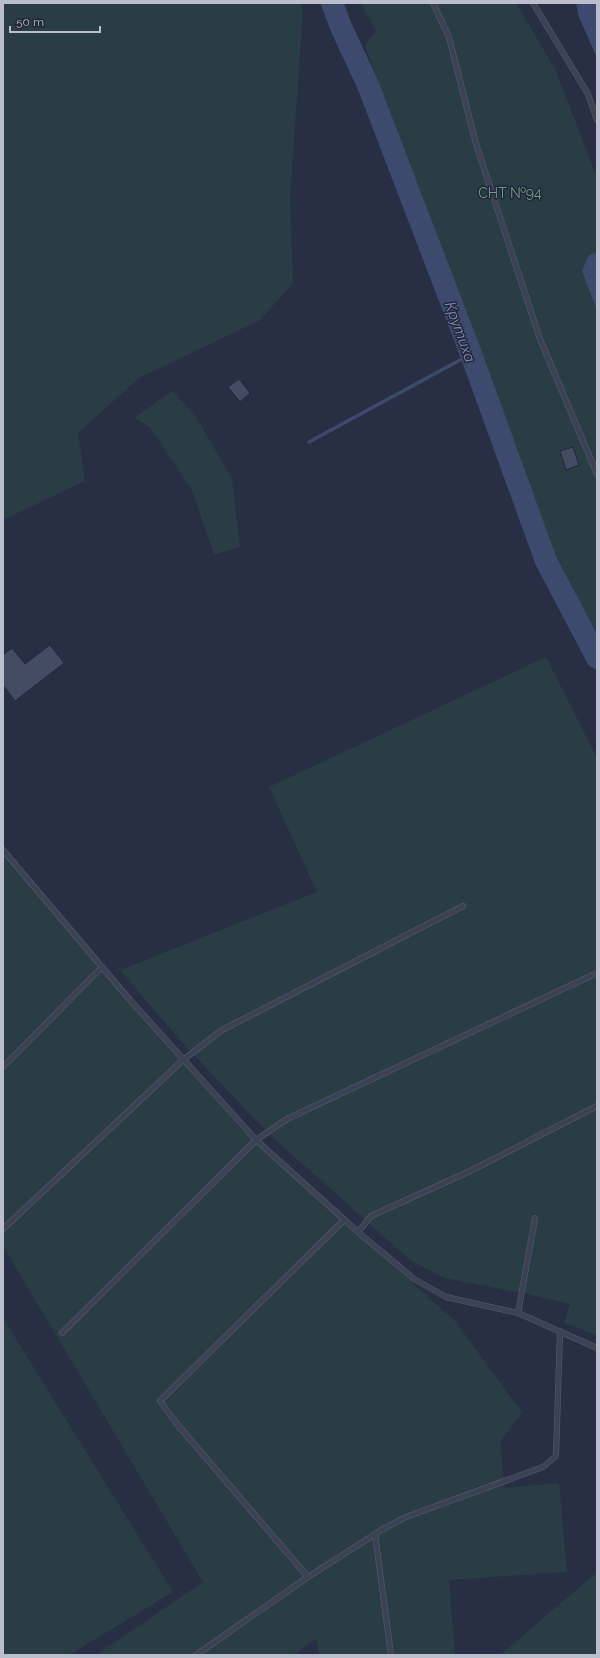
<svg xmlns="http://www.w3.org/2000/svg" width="600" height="1658" font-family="Raleway,sans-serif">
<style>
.green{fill:#2a3d45}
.water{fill:#3e4a6d}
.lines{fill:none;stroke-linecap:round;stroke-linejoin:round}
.stream{stroke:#3e4a6d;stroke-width:3.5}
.river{stroke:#3e4a6d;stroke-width:22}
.building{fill:#444c64;stroke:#23293b}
.lane-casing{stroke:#585d6e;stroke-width:6}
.lane{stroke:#3c4254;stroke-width:5}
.labels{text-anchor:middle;stroke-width:3;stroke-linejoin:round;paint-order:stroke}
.park-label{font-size:14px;fill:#729d83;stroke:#212739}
.water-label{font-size:15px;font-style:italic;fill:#828eb3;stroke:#212739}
</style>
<rect width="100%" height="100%" fill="#282f44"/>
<path class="green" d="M3 3H300L303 11 290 197 293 283 260 320 139 378 78 433 85 481 3 520Z
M361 3H516L556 71 597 178V254L582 271 597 311V646L552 568 425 209 365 46 376 31Z
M172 391 195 415 232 479 240 547 214 555 192 490 150 427 134 418Z
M546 657 597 758V1335L564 1323 570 1304 523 1293 444 1278 410 1260 269 1134 181 1041 120 970 317 892 269 787Z
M3 854 240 1128 456 1322 522 1413 500 1442 505 1488 559 1483 567 1572 449 1580 455 1655H319L316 1639 293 1655H96L203 1582 3 1246Z
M3 1318 173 1592 69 1655H3Z
M597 1572V1655H500Z"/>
<path class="water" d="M576 3H597V58L579 17Z
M597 253V311L582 271 589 255Z"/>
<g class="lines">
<path class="stream" d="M309 442 471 354"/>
<path class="river" d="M332 3 341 27 368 85 471 354 546 561 597 658"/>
</g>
<path class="building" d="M239 379 250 393 240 402 228 387Z
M573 447 579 465 566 470 560 451Z
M50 645 64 663 15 701 3 685V655L12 648 25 664Z"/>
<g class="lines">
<defs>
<path id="lane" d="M433 3 449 37 476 144 540 339 597 474
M533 3 588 94 597 120
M3 850 130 1000 256 1140 358 1232 414 1279 446 1297 518 1313 597 1348
M3 1067 102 967
M3 1229 183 1060 222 1030 463 906
M358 1232 371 1216 468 1172 597 1106
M518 1313 535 1218
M62 1333 256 1140 287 1119 597 973
M375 1534 391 1655
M308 1577 383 1529 406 1517 543 1467 556 1456 560 1331
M196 1655 308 1577 177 1424 160 1401 344 1220"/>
</defs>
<use href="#lane" class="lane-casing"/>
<use href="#lane" class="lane"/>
</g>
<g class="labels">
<g class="park-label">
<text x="510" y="198">СНТ №94</text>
</g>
<g class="water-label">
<text transform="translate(460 332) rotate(70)" y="5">Крутиха</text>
</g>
</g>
<rect width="600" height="1658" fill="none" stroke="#babecd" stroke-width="8"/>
<path d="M10 26v6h90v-6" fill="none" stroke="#babecd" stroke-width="2"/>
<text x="16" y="26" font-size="12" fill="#babecd" stroke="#212739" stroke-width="3" paint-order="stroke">50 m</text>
</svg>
